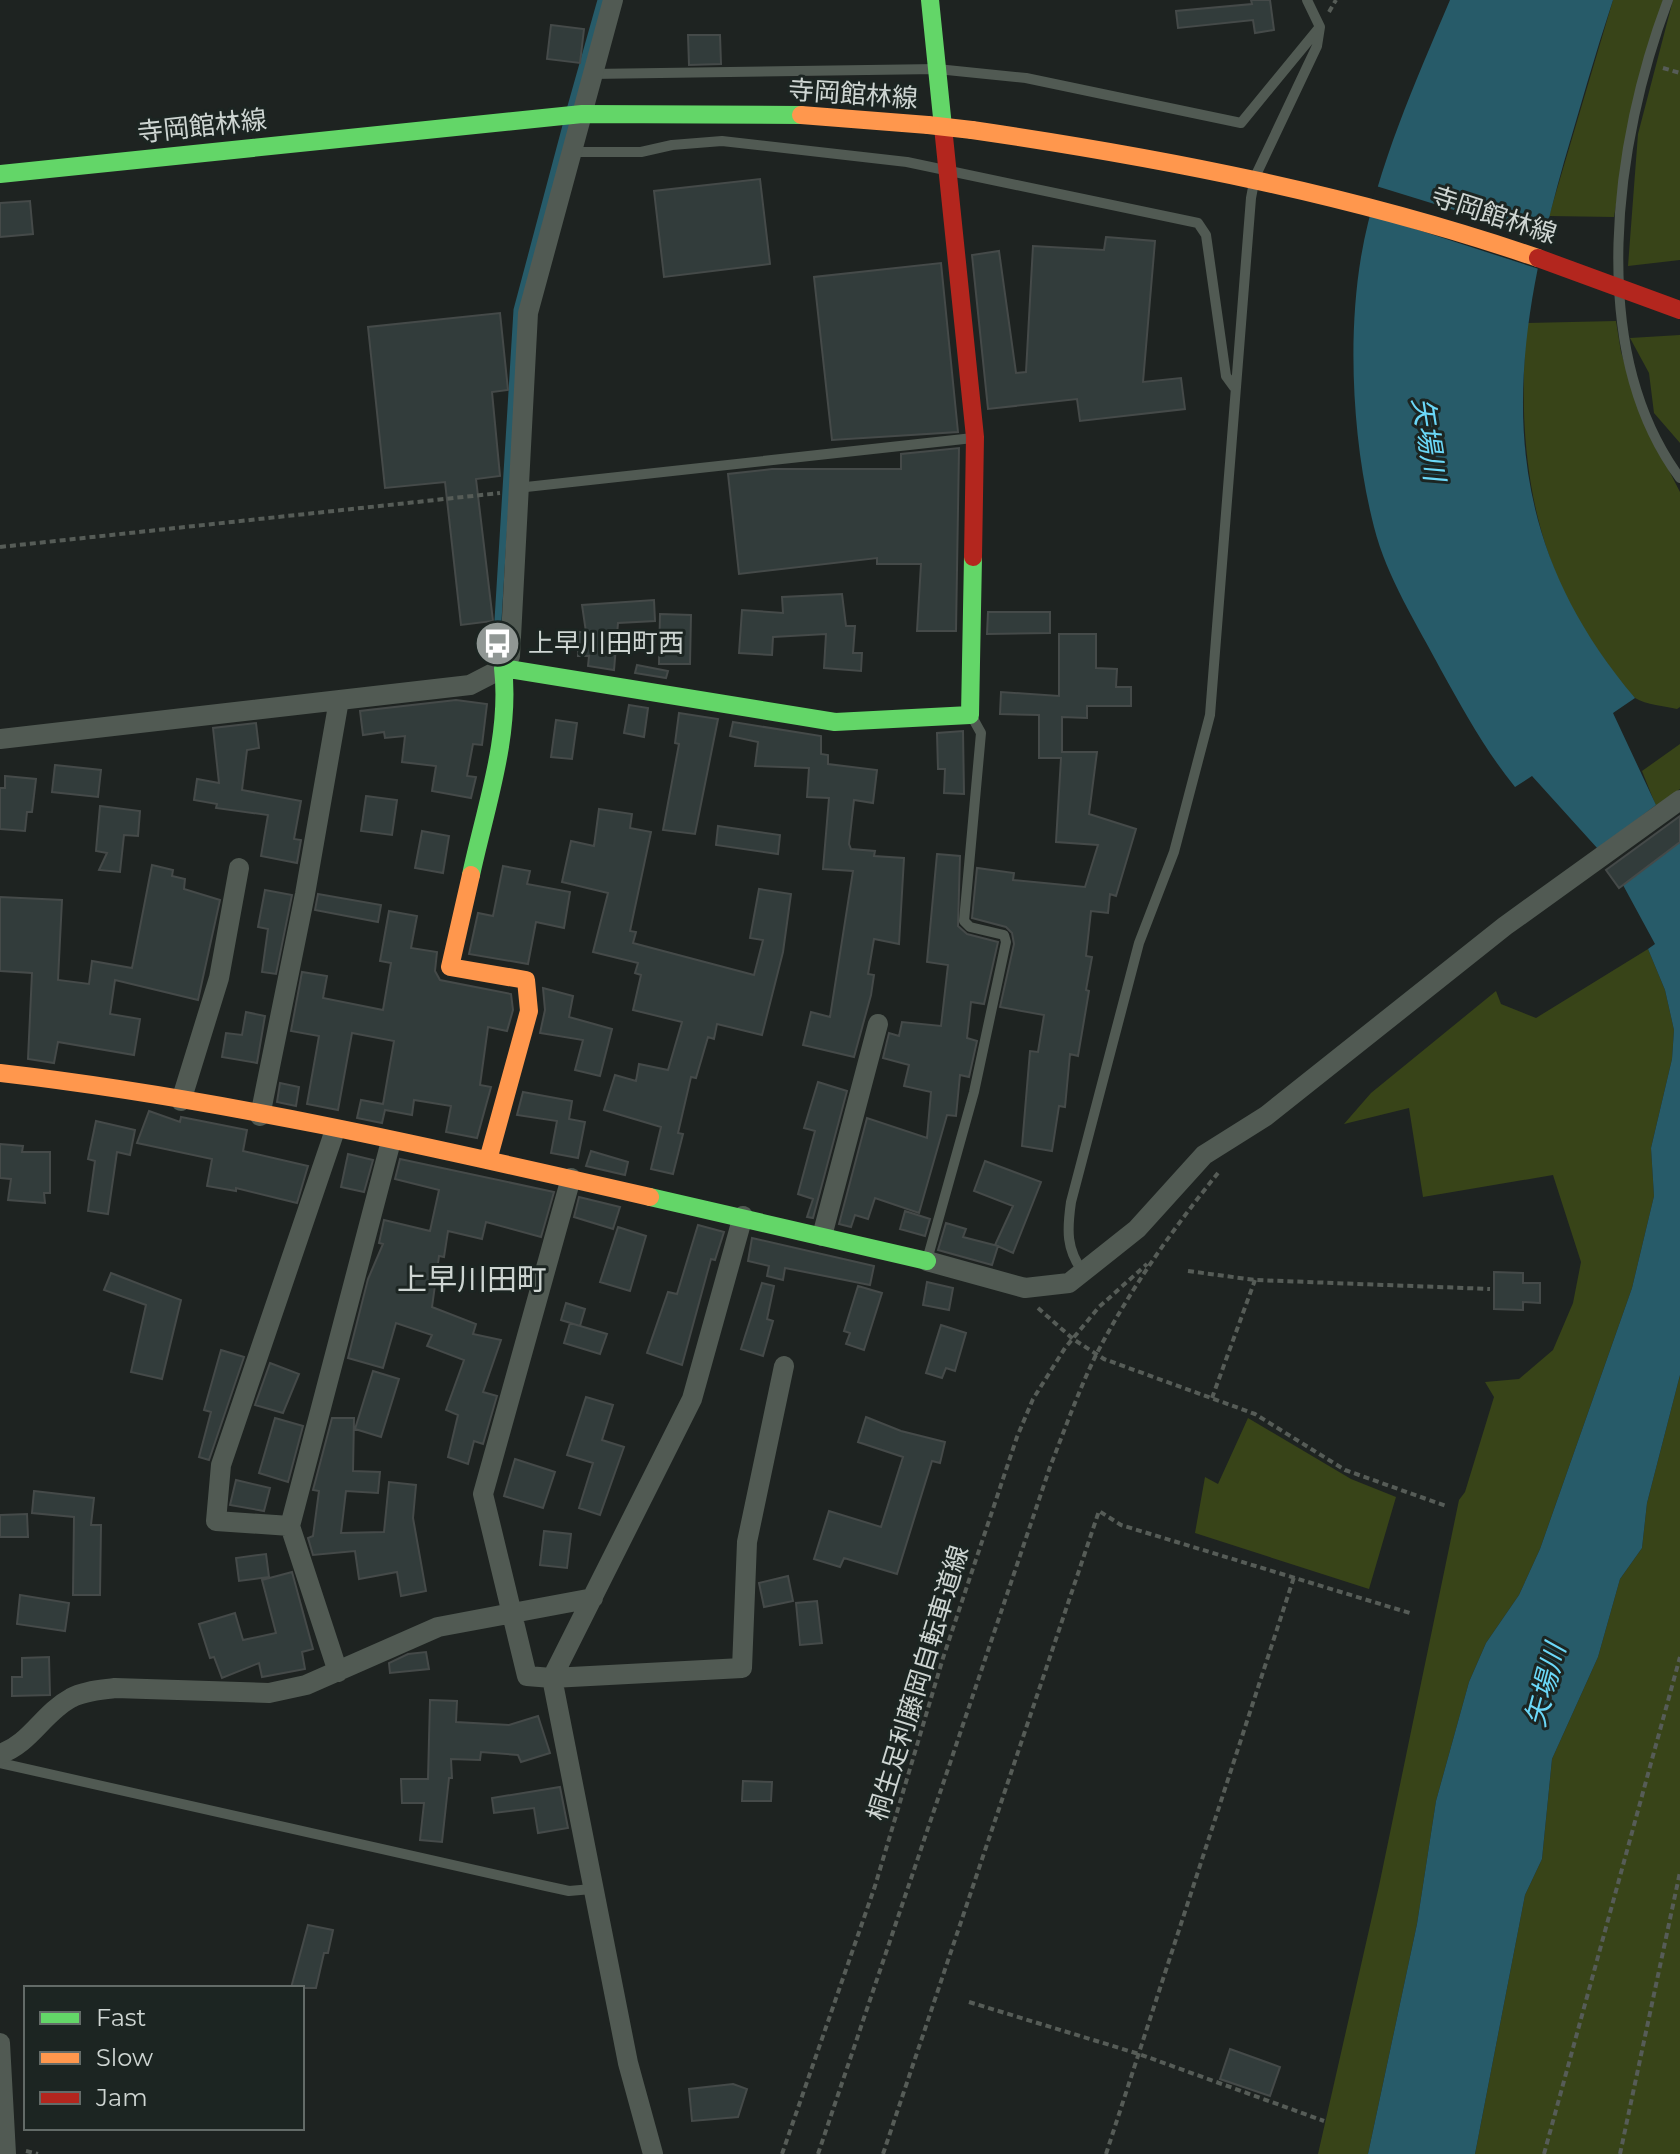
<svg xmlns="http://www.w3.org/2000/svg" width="1680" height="2154" font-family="Montserrat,'Noto Sans JP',sans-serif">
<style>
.green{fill:#384418}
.water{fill:#275b69}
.pier{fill:#1e2321}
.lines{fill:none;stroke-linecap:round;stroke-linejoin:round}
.stream{stroke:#275b69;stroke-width:7}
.building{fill:#323c3b;stroke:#454a49;stroke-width:2}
.path{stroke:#565c57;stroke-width:4;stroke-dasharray:6 4;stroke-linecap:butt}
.lane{stroke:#515a53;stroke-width:10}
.street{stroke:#515a53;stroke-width:20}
.fast{stroke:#63d668;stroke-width:18}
.slow{stroke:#ff974d;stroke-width:18}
.jam{stroke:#b3261e;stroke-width:18}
.slow-bridge{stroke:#ff974d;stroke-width:18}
.labels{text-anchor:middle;stroke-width:6;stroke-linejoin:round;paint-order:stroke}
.street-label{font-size:26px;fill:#ced5d2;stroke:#1c2522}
.poi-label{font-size:26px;fill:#ced5d2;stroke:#1c2522;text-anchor:start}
.water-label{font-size:28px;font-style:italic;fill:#6bd8f8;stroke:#1c2522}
.quarter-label{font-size:30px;fill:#ced5d2;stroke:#1c2522}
</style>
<rect width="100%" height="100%" fill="#1e2321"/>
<path class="green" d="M1613 0H1663L1634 97 1614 217 1549 216Z
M1673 0H1680V260L1628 266 1638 134Z
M1616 321 1621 352 1643 420 1680 492V707L1677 709C1665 706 1646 705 1635 698 1623 691 1613 671 1605 660 1530 561 1516 443 1527 323Z
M1680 335V443L1654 413 1649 373 1630 338Z
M1680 744V789L1656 806 1642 771Z
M1648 949 1665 990 1674 1030 1672 1059 1651 1148 1654 1196 1632 1288 1540 1549 1519 1595 1486 1643 1469 1682 1436 1801 1417 1924 1368 2154H1318L1379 1886 1459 1500 1465 1492 1494 1397 1485 1382 1519 1379 1553 1350 1573 1303 1581 1262 1553 1175 1423 1197 1409 1108 1344 1124 1371 1093 1496 991 1501 1004 1536 1018Z
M1680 1375V2154H1475L1525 1895 1542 1859 1552 1759 1598 1657 1620 1579 1642 1548 1647 1503Z
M1248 1418 1351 1479 1396 1497 1369 1589 1195 1533 1205 1477 1218 1484Z"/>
<path class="water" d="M1450 0H1613C1595 54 1580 108 1564 162 1507 363 1492 529 1635 698L1613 713 1656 805 1598 849 1532 776 1515 787C1485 750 1464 711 1441 670 1417 624 1387 578 1374 527 1353 445 1347 341 1361 257 1377 167 1415 83 1450 0Z
M1680 842V1375L1647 1503 1642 1548 1620 1579 1598 1657 1552 1759 1542 1859 1525 1895 1475 2154H1368L1417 1924 1436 1801 1469 1682 1486 1643 1519 1595 1540 1549 1632 1288 1654 1196 1651 1148 1672 1059 1674 1030 1665 990 1648 949 1655 944 1623 885Z"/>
<path class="pier" d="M1376 186 1548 239 1542 270 1369 214Z"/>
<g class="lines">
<path class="stream" d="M570 110 601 0
M496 653 517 310 567 122"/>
</g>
<path class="building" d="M1251 0H1270L1274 30 1255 33 1253 20 1178 28 1176 11 1252 4Z
M551 25 584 29 580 63 547 59Z
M688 35H720L721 64 689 65Z
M760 179 770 264 664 277 654 191Z
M30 201 33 234 0 237V203Z
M1106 237 1155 241 1143 382 1181 378 1185 409 1080 421 1077 399 988 409 972 255 999 251 1016 373 1026 372 1033 246 1104 250Z
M941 263 958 432 832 440 814 277Z
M500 313 508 390 492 392 500 476 476 479 493 621 461 625 445 482 385 488 368 327Z
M959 448 956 631H917L921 564H877V558L739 574 728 474 772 469H901V454Z
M842 594 846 626H855L853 653H862L861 671 824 668 826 634 773 637 772 655 739 653 742 610 783 613 782 597Z
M654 600 655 621 618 623 614 670 588 666 589 656H578L579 632H586L582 605Z
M988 612H1050V633L987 634Z
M660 614 691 615 690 664H659Z
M1059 634H1096V668L1117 669 1116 687H1131V706H1087V718L1062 717V752H1097L1089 814 1136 829 1116 896 1110 894 1108 913 1091 911 1086 956 1092 957 1086 990 1089 991 1078 1056 1070 1054 1065 1107 1059 1106 1052 1151 1022 1146 1030 1051 1038 1052 1044 1015 1000 1007 1014 944 1012 933 1006 927 972 918 977 868 1014 873 1013 880 1085 887 1098 845 1056 842 1061 758H1039V715L1000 714 1001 692 1059 696Z
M637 665 668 671 666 678 635 673Z
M456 700 487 704 482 745 473 744 467 776 476 777 471 798 432 791 436 766 402 762 405 736 385 738 384 732 363 735 360 711Z
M629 705 648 708 644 737 624 733Z
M679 713 718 719 695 834 663 830 679 744 675 743Z
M556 720 577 723 572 759 551 757Z
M733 722 821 736V754L828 755V764L877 770 873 803 854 800 849 844 851 849 875 851 874 856 904 858 899 944 874 939 868 974 874 975 871 995 854 1057 803 1045 811 1012 830 1017 853 871 823 869 829 798 807 797 809 768 755 766 758 742 730 736Z
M256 723 259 748 247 750 242 790 301 801 294 839 301 840 297 863 261 856 268 815 216 808 217 804 194 800 197 779 219 783 213 728Z
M963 731 964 794 944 793 945 769H938L937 733Z
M55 765 101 770 98 797 52 792Z
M5 776 36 779 32 812H27L25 831 0 829V788H5Z
M366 796 397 800 392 835 361 831Z
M100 806 140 811 138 836 124 835 120 872 99 870 107 853 96 851Z
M599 809 632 814 630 828 651 832 630 931 636 932 633 943 754 975 763 940 750 938 759 889 791 894 783 952 762 1035 717 1024 714 1039 708 1037 696 1078 691 1077 678 1133 683 1134 673 1174 651 1169 661 1127 604 1110 615 1075 636 1081 639 1064 668 1070 682 1022 633 1010 641 975 635 973 638 963 593 952 608 893 562 882 571 841 594 846Z
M1680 816V842L1619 888 1606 870Z
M718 826 780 835 778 854 716 845Z
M422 831 449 836 443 873 415 868Z
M937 854 960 856 958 926 967 934 998 942 984 1004 971 1002 967 1038 977 1041 969 1077 960 1075 956 1116 947 1115 919 1213 875 1198 868 1219 855 1215 851 1227 839 1224 867 1118 927 1138 931 1092 904 1086 909 1065 883 1058 889 1033 899 1036 902 1022 941 1026 948 965 927 962Z
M152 865 173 870 172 876 185 879 184 889 220 900 198 1000 115 980 110 1014 140 1019 134 1055 58 1042 54 1063 28 1059 32 973 0 971V897L62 900 58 980 89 984 92 961 132 968Z
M503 866 530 871 527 884 570 892 564 928 536 922 528 964 469 954 478 913 493 916Z
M265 890 292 895 276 974 262 972 268 929 258 927Z
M318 894 381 905 378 922 315 910Z
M389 911 417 916 411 948 437 952 435 971 440 980 511 994 513 1010 507 1031 488 1027 480 1085 491 1087 477 1138 446 1132 451 1106 414 1100 412 1115 385 1110 382 1123 357 1118 361 1100 383 1104 394 1041 352 1033 338 1110 307 1104 319 1036 291 1031 302 972 327 976 323 998 383 1010 391 963 380 961Z
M543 988 573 996 569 1017 612 1029 600 1076 575 1070 583 1040 540 1033 545 1010Z
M246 1012 265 1016 257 1063 222 1057 226 1033 242 1035Z
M818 1082 847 1091 813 1218 807 1217 813 1199 798 1194 815 1131 804 1128Z
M280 1083 299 1087 296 1106 277 1102Z
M523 1092 572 1101 569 1119 585 1122 578 1158 551 1153 557 1121 517 1115Z
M149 1111 180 1122 181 1117 247 1130 243 1151 308 1166 297 1203 236 1188V1191L207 1186 212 1159 137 1143Z
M96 1121 135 1130 130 1155 117 1152 108 1214 88 1211 95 1161 88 1159Z
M0 1144 23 1146 22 1152H50V1193H44L45 1203 8 1200 11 1179 0 1178Z
M591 1151 628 1162 625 1175 586 1166Z
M348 1154 373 1160 364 1192 341 1187Z
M400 1159 554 1192 541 1237 486 1222 482 1239 448 1231 444 1257 439 1256 432 1307 476 1324 473 1334 501 1340 483 1392 497 1396 483 1444 474 1441 468 1464 448 1457 458 1415 446 1410 464 1360 427 1346 432 1335 396 1323 383 1368 348 1358 368 1279 383 1244 379 1243 384 1220 430 1231 439 1190 395 1179Z
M985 1161 1041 1182 1013 1253 995 1245 1013 1206 974 1191Z
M579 1197 620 1207 613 1229 574 1217Z
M905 1211 930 1219 925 1236 900 1229Z
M946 1223 966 1229 963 1237 998 1246 992 1265 938 1250Z
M698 1225 724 1232 715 1260 711 1259 682 1365 647 1353 668 1292 677 1294Z
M618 1227 646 1236 630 1291 600 1282Z
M752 1238 874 1266 870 1285 785 1268 783 1280 767 1276 769 1266 748 1261Z
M1494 1272 1523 1273V1283H1540V1303L1523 1302V1310L1494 1309Z
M111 1273 181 1300 162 1379 131 1372 146 1305 104 1290Z
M927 1282 953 1288 949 1310 923 1305Z
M762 1283 774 1286 767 1319 773 1321 763 1356 741 1349Z
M858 1286 882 1293 864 1350 846 1344 850 1333 844 1331Z
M566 1303 585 1309 580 1326 561 1320Z
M570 1323 607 1334 600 1354 564 1343Z
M941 1325 966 1333 955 1371 946 1368 942 1378 926 1373Z
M221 1350 244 1357 209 1460 199 1457 211 1412 204 1410Z
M270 1363 299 1374 283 1413 255 1405Z
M373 1371 399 1379 381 1437 355 1429Z
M586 1397 613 1405 602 1440 624 1447 600 1515 579 1508 593 1463 567 1455Z
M866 1417 901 1431 945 1442 940 1463 932 1461 897 1574 844 1558 840 1567 814 1559 829 1511 881 1527 903 1457 858 1442Z
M275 1418 303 1426 288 1482 259 1473Z
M332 1418H354L353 1471 380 1472 378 1493 346 1491 341 1533 384 1532 389 1482 416 1485 413 1518 426 1591 401 1596 397 1572 359 1579 355 1551 313 1555 308 1538 313 1536 319 1491 313 1490Z
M515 1459 555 1472 543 1508 504 1496Z
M236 1480 270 1488 264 1511 230 1505Z
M34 1491 94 1498 91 1525H101L100 1595H73L74 1517 32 1513Z
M27 1514 28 1537H0V1515Z
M544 1531 571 1534 567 1568 540 1565Z
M266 1554 269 1577 239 1581 236 1558Z
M292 1572 313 1649 302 1652 305 1669 262 1677 259 1663 222 1678 214 1657 210 1658 199 1624 235 1613 243 1640 276 1633 262 1580Z
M788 1576 793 1601 764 1607 759 1583Z
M20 1595 69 1603 65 1631 17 1624Z
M817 1601 822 1643 800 1645 796 1603Z
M426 1652 429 1669 390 1673 389 1663 408 1654Z
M49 1657 50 1695 12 1696V1677H22V1658Z
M430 1700 457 1701 456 1722 509 1725 538 1716 550 1753 521 1762 518 1755 481 1752 480 1760 451 1759 452 1778H449L442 1842 420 1840 424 1803H402L401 1779H428Z
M743 1781 772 1782 771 1801H742Z
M560 1787 568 1828 538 1833 534 1808 494 1813 492 1798Z
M308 1925 333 1930 328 1953H324L316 1988H291Z
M1230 2049 1280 2067 1270 2096 1220 2079Z
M733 2084 747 2089 738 2117 692 2121 689 2089Z"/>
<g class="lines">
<path class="path" d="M1329 12 1336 0
M1663 68 1680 73
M0 547 500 493
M1188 1271 1255 1280 1490 1289
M1038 1308 1073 1339 1104 1359 1255 1414 1345 1470 1446 1506
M1212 1398 1255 1280
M969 2002 1139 2054 1324 2121
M26 2151 38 2154
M782 2154 875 1886 943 1658 1017 1437 1033 1399 1065 1348 1099 1307 1147 1264
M818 2154 1050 1467C1065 1429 1079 1389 1097 1353 1131 1288 1172 1230 1218 1173
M883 2154 1099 1511 1121 1525 1413 1614
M1106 2154 1294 1577
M1544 2154 1680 1657
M1620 2154 1680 1872"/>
<path class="lane" d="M1668 0C1615 140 1585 349 1680 478
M591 74 937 69 1026 78 1241 123 1319 28
M573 152H641L672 145 722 141 907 162 1198 223 1206 235 1226 376 1234 387
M517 488 973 438
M927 1260 974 1092 1006 942 1004 935 970 927 964 921 981 733 971 715
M1083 1272C1066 1249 1067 1230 1071 1202L1139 943 1174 852 1210 715 1251 198 1255 177 1317 46 1320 27 1307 0
M0 1763 546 1886 569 1891 592 1889"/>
<path class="street" d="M0 739 470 685 503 668 510 656 528 313 613 0
M181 1101 219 978 239 868
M260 1116 305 894 339 700
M571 1178 483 1494 527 1676 552 1678 742 1668 747 1542 784 1366
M822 1236 878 1024
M927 1261 1025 1288 1069 1283 1137 1229 1204 1155 1266 1116 1505 926 1680 800
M290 1526 216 1521 221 1465 335 1130
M338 1672 290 1526 391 1141
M0 1754C30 1744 43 1713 71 1698 83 1691 101 1690 115 1688L269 1693 306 1685 438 1627 593 1598
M0 2043 6 2154
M653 2154 628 2063 552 1678 692 1399 743 1216"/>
<path class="fast" d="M930 0 943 127
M0 174 582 114 801 115
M471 875C485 809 511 736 503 668L835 722 970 715 973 557
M650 1197 927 1261"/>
<path class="slow" d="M801 115 928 125
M972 130C1164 158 1354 195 1538 258
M471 875 450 967 526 980 529 1011 488 1160
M0 1073C218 1098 436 1148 650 1197"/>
<path class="jam" d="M943 127 975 437 973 557
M1538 258 1680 310"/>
<path class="slow-bridge" d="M928 125 972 130"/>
</g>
<defs>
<symbol id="bus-disc" viewBox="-11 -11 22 22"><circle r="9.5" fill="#909794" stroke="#1c2522"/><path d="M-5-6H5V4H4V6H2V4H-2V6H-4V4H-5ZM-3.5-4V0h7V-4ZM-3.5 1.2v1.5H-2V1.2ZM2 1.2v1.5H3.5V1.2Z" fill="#fff"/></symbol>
</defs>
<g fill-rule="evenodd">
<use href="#bus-disc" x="472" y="618" width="51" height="51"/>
</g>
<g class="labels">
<g class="street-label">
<text transform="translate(853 94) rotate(4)" y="9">寺岡館林線</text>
<text transform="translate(202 126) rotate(-6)" y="9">寺岡館林線</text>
<text transform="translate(1494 215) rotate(18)" y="9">寺岡館林線</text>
<text transform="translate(918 1683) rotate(-73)" y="9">桐生足利藤岡自転車道線</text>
</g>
<g class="poi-label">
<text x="528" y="652">上早川田町西</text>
</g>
<g class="water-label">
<text transform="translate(1429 439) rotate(81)" y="10">矢場川</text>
<text transform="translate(1545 1685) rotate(-75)" y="10">矢場川</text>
</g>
<g class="quarter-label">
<text x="472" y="1290">上早川田町</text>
</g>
</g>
<rect x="24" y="1986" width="280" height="144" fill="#1c2522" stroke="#636b68" stroke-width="2"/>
<rect x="40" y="2012" width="40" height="12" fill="#63d668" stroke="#636b68" stroke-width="2"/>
<text x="96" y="2026" font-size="24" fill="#ced5d2">Fast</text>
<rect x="40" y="2052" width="40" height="12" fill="#ff974d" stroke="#636b68" stroke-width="2"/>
<text x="96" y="2066" font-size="24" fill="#ced5d2">Slow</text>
<rect x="40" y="2092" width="40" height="12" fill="#b3261e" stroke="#636b68" stroke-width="2"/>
<text x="96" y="2106" font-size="24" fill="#ced5d2">Jam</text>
</svg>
